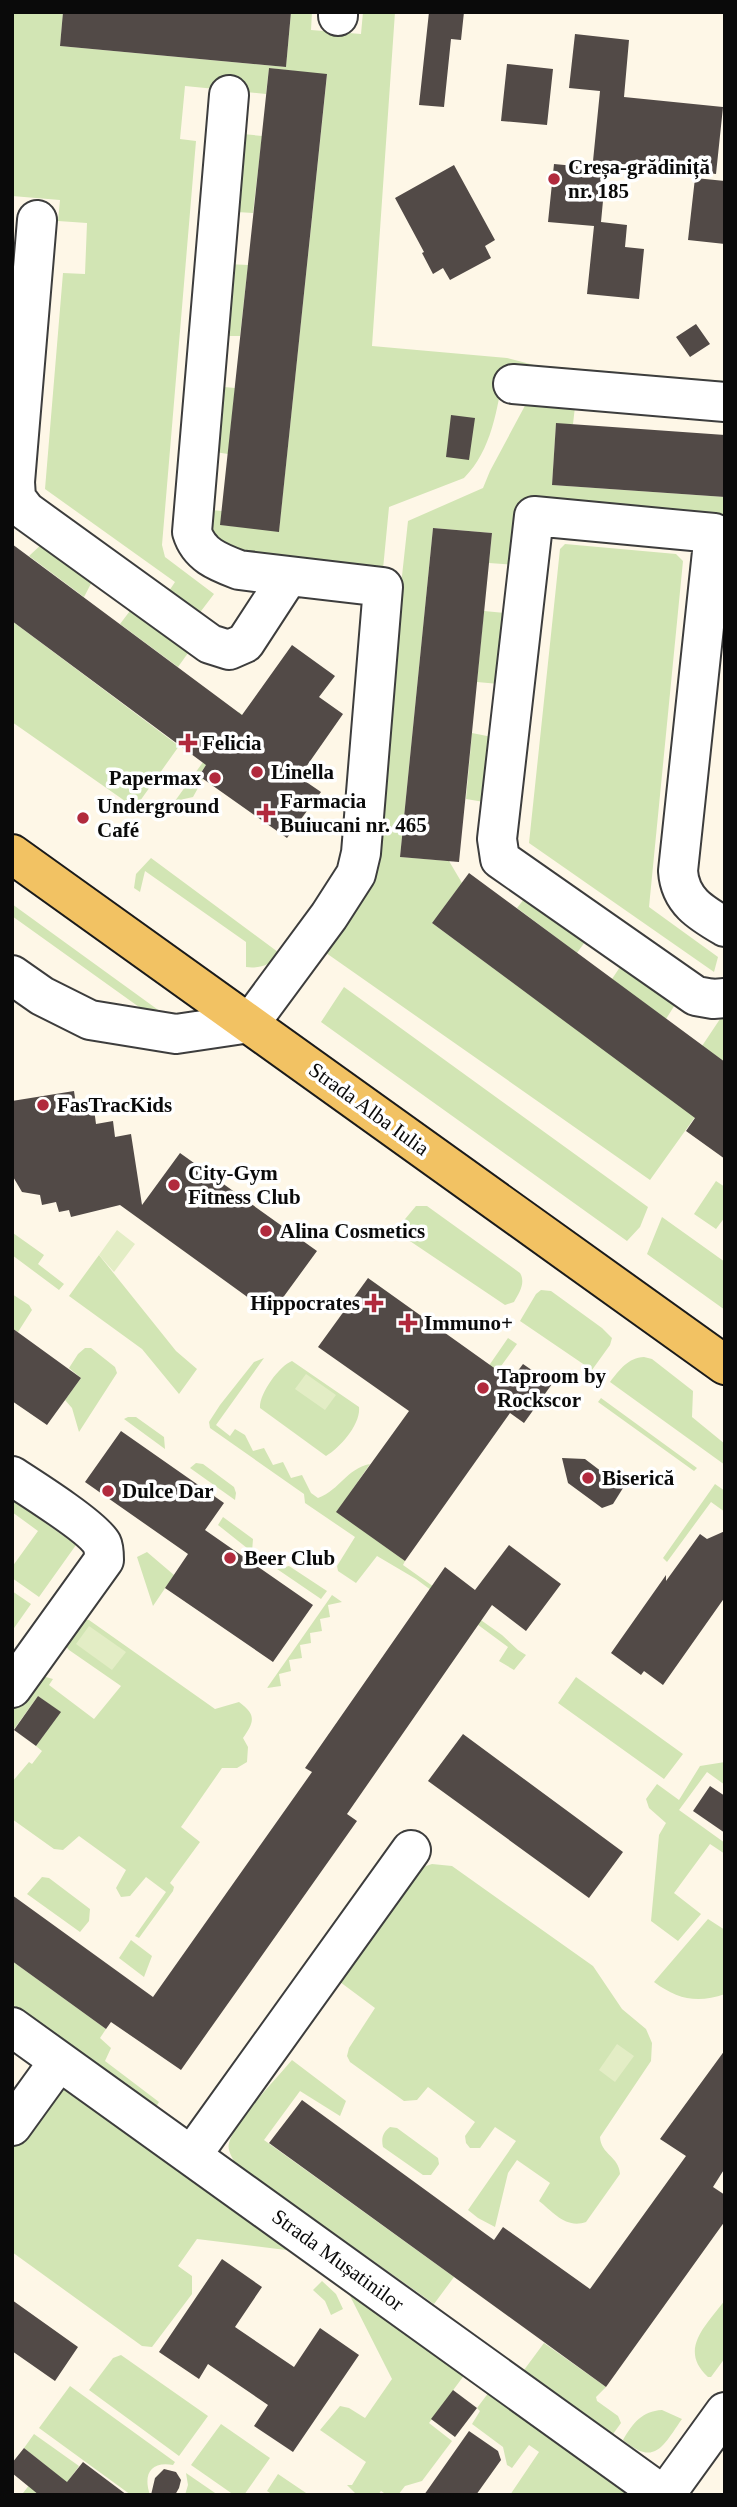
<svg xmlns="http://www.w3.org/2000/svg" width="737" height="2507" font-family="'Times New Roman',serif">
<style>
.green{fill:#d2e5b4}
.pitch{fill:#e3edc5}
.building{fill:#524a47}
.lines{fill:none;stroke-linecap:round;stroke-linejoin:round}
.minor-casing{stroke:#3d3d3d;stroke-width:42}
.major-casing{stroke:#1b1b1b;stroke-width:42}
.minor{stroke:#fff;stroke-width:38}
.major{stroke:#f2c263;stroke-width:38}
.poi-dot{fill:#b12a3d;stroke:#fff;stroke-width:2.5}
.labels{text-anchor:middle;stroke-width:7;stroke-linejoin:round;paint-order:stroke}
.poi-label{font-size:21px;font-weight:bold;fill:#0a0a0a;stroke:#fff;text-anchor:start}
.street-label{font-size:21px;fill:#0a0a0a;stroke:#fff}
</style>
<rect width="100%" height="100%" fill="#fef7e7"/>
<path class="green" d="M12 12H63L60 46 286 67 291 12H312L311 30 361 34 363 12H395L372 346 507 358 534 365 725 381V393L504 371C497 409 492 450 464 478L389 507 383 569 225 556 211 543 201 509 222 511 221 525 279 531 327 75 269 68 266 94 185 86 180 139 196 141 162 545 165 557 214 594 195 619 165 597 175 582 45 489 63 273 85 274 87 223 58 221 60 200 12 196Z
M243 134 262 136 253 213 237 212Z
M227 264 248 265 240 336H229L222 332Z
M224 387 235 388 228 454 215 452 217 388Z
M576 398 573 424H556L552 485 725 497V520L525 504 518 565 489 563 492 533 433 528 400 857 449 861 462 883 432 923 695 1117 650 1180 319 948 371 860 408 521 483 488 490 471 528 400Z
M44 542 95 576 84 597 29 556Z
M565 544 676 554 683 561 649 907 718 957 714 972 529 843 560 549Z
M136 603 191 642 188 653 178 667 120 624Z
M484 611 505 613 499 684 477 682Z
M12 621 179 746 135 808 12 722Z
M239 712 242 715 199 775 203 779 193 797 175 801Z
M472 733 497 738 490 803 466 799Z
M151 858 282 955C271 964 260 969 246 967V942L145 871 140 892 134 888 136 874Z
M528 894 587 939 577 953 517 908Z
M12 904 161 1012 153 1017 12 916Z
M622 964 678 1000 666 1019 612 979Z
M344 987 648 1207 640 1227 627 1241 321 1022Z
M720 1019H725V1062L702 1046Z
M716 1181 725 1187V1217L716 1229 694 1214Z
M416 1206H427L520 1273C526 1283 519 1293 514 1302L505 1305 395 1231Z
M662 1217 725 1262V1310L647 1254Z
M13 1233 44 1255 38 1264 64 1284 59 1290 12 1255Z
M99 1255 176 1351 197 1369 179 1394 142 1349 69 1296Z
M541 1290 551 1291 602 1328 612 1338 610 1345 592 1370 520 1321 536 1294Z
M12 1294 29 1305 32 1310 18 1332 12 1328Z
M508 1338 517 1344 496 1373 488 1367Z
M85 1348H91L115 1367 117 1373 79 1432 72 1408 65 1400 81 1378 69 1368 78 1354Z
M644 1357 652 1359 693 1391 692 1417 725 1444V1465L610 1382C620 1369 628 1358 644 1357Z
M264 1358 216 1425 230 1436 235 1429 245 1435 253 1451 264 1448 273 1465 283 1462 291 1478 302 1475 311 1493 318 1498C341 1489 346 1469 370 1464L337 1512 405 1561 403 1565 502 1635 518 1650 526 1655 514 1670 499 1661 508 1647 416 1579 377 1556 356 1583 338 1571 337 1566 355 1537 305 1503 304 1494 210 1428 209 1422 220 1405 254 1362Z
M292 1361 359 1407C361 1424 340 1448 326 1456L260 1408C259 1394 279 1366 292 1361Z
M601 1398 697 1468 694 1471 598 1402Z
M128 1417H136L164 1437 165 1449 124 1419Z
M196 1463 203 1464 234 1487 236 1493 235 1500 190 1468Z
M715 1484 725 1491V1512L711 1502 667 1562 663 1558Z
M12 1499 76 1545 39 1597 12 1578V1567L38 1531 12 1512 14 1506Z
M223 1517 253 1539 252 1552 218 1525Z
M147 1552 174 1575 153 1606 137 1557Z
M289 1566 327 1591 321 1599 277 1569Z
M12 1591 31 1604 12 1631Z
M332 1595 342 1602 328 1605 330 1617 320 1619 322 1631 310 1633 311 1643 300 1645 302 1658 289 1660 291 1671 279 1674 281 1686 267 1688Z
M84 1619 89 1620 215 1709 239 1702C257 1715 254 1722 243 1738L248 1747 247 1762 237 1768H222L181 1827 200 1842 170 1883 174 1887 173 1891 139 1938 135 1936 166 1892 146 1877 130 1896 121 1897 116 1888 126 1870 79 1836 63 1850 54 1849 12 1819V1782L29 1762 32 1764 42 1751 36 1746 60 1712 38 1696 12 1732V1707L35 1677 42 1676 53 1679 49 1685 94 1719 121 1686 69 1650 65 1645Z
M576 1677 683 1754 664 1779 558 1703Z
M725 1762V1785L707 1772 679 1810 725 1843V1854L710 1844 674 1893 701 1914 678 1941 651 1921 659 1835 666 1823 649 1808 646 1799 657 1784 679 1800 700 1766Z
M432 1864 452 1866 593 1966 622 2009 646 2029 652 2043 651 2061 600 2137C601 2155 619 2156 620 2174L586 2222C566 2229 553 2212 539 2201L550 2183 517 2160 508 2173 495 2227 478 2218 468 2210 516 2141 495 2127 480 2148H470L466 2143 465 2136 475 2122 428 2087 417 2100 404 2101 350 2062 347 2056 349 2048 375 2008 340 1982 414 1875 423 1867Z
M42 1877 49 1878 90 1909 89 1921 80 1932 27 1894Z
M708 1919 725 1930V1994C697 2004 677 1999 654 1982Z
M131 1940 152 1956 144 1977 119 1958Z
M12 1961 106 2029 100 2038 111 2048 105 2061 159 2102 156 2107 12 2004Z
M292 2060 346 2101 340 2116 300 2091 264 2140 454 2277 434 2304 235 2163C232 2157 227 2150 229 2143 235 2121 276 2079 292 2060Z
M64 2086 468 2370 429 2423 452 2441 422 2481 405 2486 398 2495H387L381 2491 378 2495H357L347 2485H352L366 2462 320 2430 340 2406 349 2408 365 2418 392 2379 346 2288 294 2251 197 2239 178 2266 192 2276V2294L152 2347 142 2346 12 2252V2137Z
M390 2127 397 2128 438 2158 439 2164 431 2175H423L383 2147C381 2138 383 2132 390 2127Z
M322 2281 336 2294 343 2309 331 2315 325 2301 313 2290Z
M725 2300V2358L711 2377H708C678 2349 706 2326 725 2300Z
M544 2343 606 2387 596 2397 597 2401 618 2416 621 2423 613 2434 524 2370Z
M121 2355 208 2416 179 2456 89 2390 113 2358Z
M70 2386 175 2462 173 2465C150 2461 143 2475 150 2495H131L39 2428Z
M492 2388 621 2483 625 2495H510L539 2452 529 2445 512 2468 507 2465 503 2447 472 2424 480 2411 477 2408Z
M662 2410 682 2419C663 2446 655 2467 623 2440 633 2423 642 2411 662 2410Z
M221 2424 270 2458 244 2495H234L191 2465Z
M34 2434 79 2466 58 2495 23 2493 45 2465 24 2448Z
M186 2473 218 2495H185L188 2485Z
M278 2474 309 2495H273L267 2491Z"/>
<path class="pitch" d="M117 1230 135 1244 114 1272 99 1255Z
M306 1374 336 1395 325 1410 295 1389Z
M89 1626 126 1652 112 1670 76 1644Z
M617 2044 634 2056 615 2082 599 2070Z"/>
<path class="building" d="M63 12H291L286 67 60 46Z
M429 12H464L461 40 451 39 444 107 419 105Z
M575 34 629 40 624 97 723 107 716 174 593 161 600 91 569 88Z
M507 64 553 69 547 125 501 121Z
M269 68 327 74 279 532 220 525Z
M554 164 606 169 601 222 627 225 625 247 644 249 639 299 587 294 594 226 548 222Z
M454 165 495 240 485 246 491 258 450 280 443 268 433 274 422 253 424 252 395 198Z
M695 178 725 181V244L688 240Z
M696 324 710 344 690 357 676 337Z
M451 415 475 418 469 460 446 457Z
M556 423 725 435V497L552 485Z
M433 528 492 533 459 862 400 857Z
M12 544 242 715 292 645 335 676 319 697 343 714 299 777 321 792 287 838 199 776 206 765 12 621Z
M469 873 725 1062V1159L686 1131 695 1118 432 923Z
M74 1091 77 1112 94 1109 96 1124 113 1121 115 1137 131 1134 142 1205 180 1153 317 1251 271 1314 120 1205 71 1217 69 1210 59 1212 56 1202 42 1205 40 1195 22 1192 12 1175V1101Z
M368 1278 511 1380 523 1364 552 1384 524 1423 510 1413 405 1561 336 1512 409 1411 318 1347Z
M12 1328 81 1378 47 1425 12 1401Z
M121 1431 224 1503 205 1530 313 1605 273 1662 165 1588 188 1554 85 1482Z
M562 1458 585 1459 623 1488 613 1504 602 1508 568 1483Z
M725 1531V1597L663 1685 644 1671 641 1675 611 1653 666 1575V1581L700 1534 707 1539Z
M509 1545 561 1584 526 1631 492 1605 347 1814 357 1821 181 2070 111 2022 106 2029 12 1961V1895L153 1997 312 1772 305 1768 445 1567 475 1590Z
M38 1696 61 1712 36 1746 14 1730Z
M463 1734 623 1852 589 1898 428 1781Z
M710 1786 725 1796V1833L693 1811Z
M725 2050V2168L713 2187 725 2195V2221L606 2387 269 2143 302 2100 494 2240 503 2227 590 2289 686 2156 660 2139Z
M222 2259 262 2287 235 2327 294 2367 320 2328 359 2355 293 2452 254 2426 268 2405 208 2364 199 2379 159 2352Z
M12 2300 78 2347 55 2381 12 2351Z
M453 2390 477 2408 455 2437 431 2419Z
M469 2431 498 2451 501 2460 476 2495H424Z
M24 2448 67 2482 83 2462 127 2495H39L12 2473V2463Z
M164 2469 176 2472 181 2480 179 2488 175 2495H151L155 2478Z"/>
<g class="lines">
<defs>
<path id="minor" d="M338 16V12
M37 220 15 482 16 498 26 511 210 644 229 650 245 643 288 577
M513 384 725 402
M725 927C701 913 680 901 678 871L714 533 534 516 497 839 500 859 696 996 713 999 725 998
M12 975 42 996 90 1020 176 1034 250 1023 329 916 356 874 361 853 383 587 239 570C218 562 199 555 192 532L229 95
M12 1476C29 1487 94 1528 102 1544 104 1548 104 1555 104 1560L12 1688
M12 2027 663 2495
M12 2126 59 2061
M192 2155 411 1850
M665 2495 725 2412"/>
<path id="major" d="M12 854 725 1365"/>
</defs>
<use href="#minor" class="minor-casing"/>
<use href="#major" class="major-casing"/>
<use href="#minor" class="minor"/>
<use href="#major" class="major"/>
</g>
<g class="poi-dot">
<circle cx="554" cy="179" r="7"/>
<path d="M184.5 732.5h7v7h7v7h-7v7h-7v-7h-7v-7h7z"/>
<circle cx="257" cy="772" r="7"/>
<circle cx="215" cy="778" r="7"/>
<path d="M262.5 802.5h7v7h7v7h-7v7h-7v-7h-7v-7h7z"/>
<circle cx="83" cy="818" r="7"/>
<circle cx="43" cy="1105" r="7"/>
<circle cx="174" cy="1185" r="7"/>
<circle cx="266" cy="1231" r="7"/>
<path d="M370.5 1292.5h7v7h7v7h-7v7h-7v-7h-7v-7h7z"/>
<path d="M404.5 1312.5h7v7h7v7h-7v7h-7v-7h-7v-7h7z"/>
<circle cx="483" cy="1388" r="7"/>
<circle cx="588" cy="1478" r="7"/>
<circle cx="108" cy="1491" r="7"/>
<circle cx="230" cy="1558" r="7"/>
</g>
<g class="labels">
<g class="poi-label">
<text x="568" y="174">Creșa-grădiniță<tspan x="568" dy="24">nr. 185</tspan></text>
<text x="202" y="750">Felicia</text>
<text x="271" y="779">Linella</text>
<text x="201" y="785" text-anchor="end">Papermax</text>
<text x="280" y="808">Farmacia<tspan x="280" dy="24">Buiucani nr. 465</tspan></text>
<text x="97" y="813">Underground<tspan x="97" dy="24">Café</tspan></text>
<text x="57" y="1112">FasTracKids</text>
<text x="188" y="1180">City-Gym<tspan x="188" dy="24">Fitness Club</tspan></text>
<text x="280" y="1238">Alina Cosmetics</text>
<text x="360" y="1310" text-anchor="end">Hippocrates</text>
<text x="424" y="1330">Immuno+</text>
<text x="497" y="1383">Taproom by<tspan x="497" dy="24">Rockscor</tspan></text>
<text x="602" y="1485">Biserică</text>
<text x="122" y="1498">Dulce Dar</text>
<text x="244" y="1565">Beer Club</text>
</g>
<g class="street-label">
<text transform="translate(369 1109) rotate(36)" y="7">Strada Alba Iulia</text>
<text transform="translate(338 2260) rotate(36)" y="7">Strada Mușatinilor</text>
</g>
</g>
<rect width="737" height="2507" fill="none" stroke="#0a0a0a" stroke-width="28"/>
</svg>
